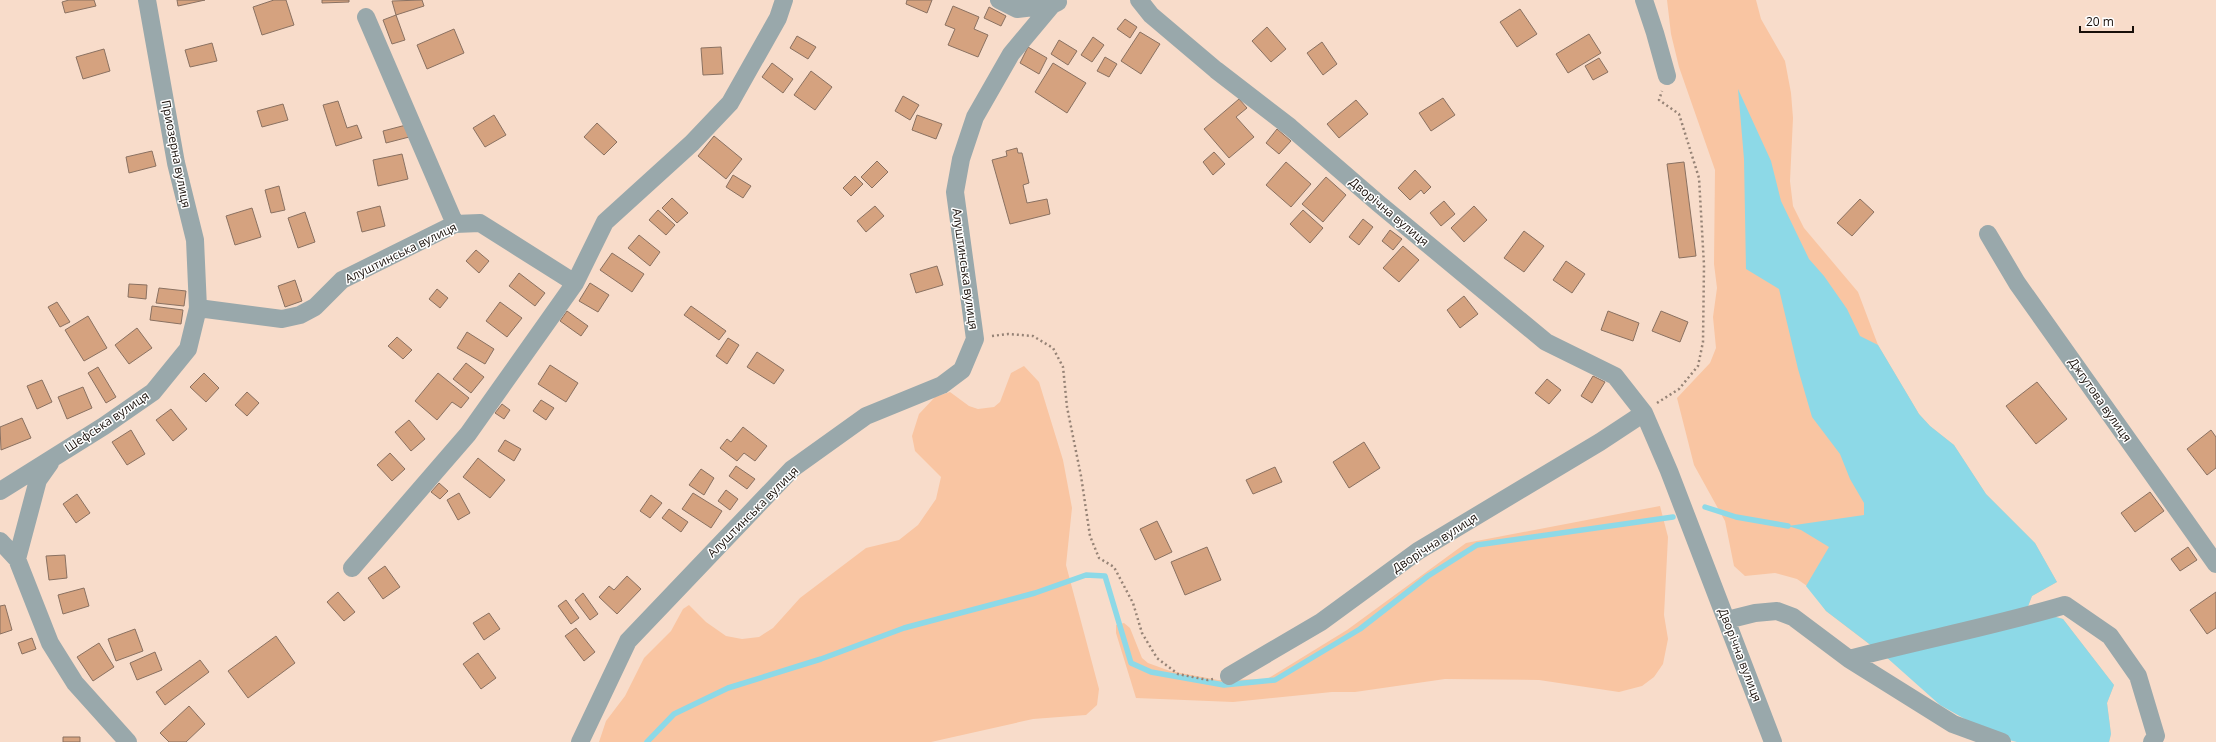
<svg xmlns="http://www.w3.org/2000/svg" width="2216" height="742" font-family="'Open Sans',sans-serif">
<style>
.green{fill:#f9c5a2}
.water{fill:#8dd9e7}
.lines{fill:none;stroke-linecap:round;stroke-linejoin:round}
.stream{stroke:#8dd9e7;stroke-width:5.5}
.building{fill:#d5a27f;stroke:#8a7161}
.path{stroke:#968376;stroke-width:2.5;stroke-dasharray:2 3;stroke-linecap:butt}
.minor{stroke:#99a8ab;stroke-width:18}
.labels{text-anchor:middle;stroke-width:3;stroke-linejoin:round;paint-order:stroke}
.street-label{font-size:12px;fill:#180f09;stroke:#fff}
</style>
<rect width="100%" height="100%" fill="#f8dcca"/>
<path class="green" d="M1667 0H1756L1761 19 1785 61 1791 93 1793 118 1790 181 1793 206 1804 228 1858 292 1878 345 1919 414 1930 426 1954 445 1986 494 2035 543 2057 582 2032 596 2027 609 2063 619 2114 685 2107 703 2111 734 2109 742H2017L1915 679 1826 611 1810 588 1797 579 1775 573 1745 576 1734 566 1725 521 1694 465 1677 398 1710 363 1716 348 1713 317 1717 288 1714 264 1715 170 1679 67 1671 34Z
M1024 366 1039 382 1063 460 1072 508 1066 565 1099 689 1097 705 1086 715 1033 719 931 742H599L606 721 625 696 644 658 671 631 683 609 689 605 706 622 726 636 742 639 759 637 773 628 800 598 866 548 899 540 918 525 936 499 941 477 915 451 912 436 919 414 935 397 950 392 969 406 978 409 994 407 1000 402 1011 373Z
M1660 506 1668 537 1664 615 1668 639 1663 664 1654 677 1642 686 1619 692 1539 680 1445 679 1355 692H1332L1233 702 1136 698 1116 633V625L1124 623 1130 628 1142 658 1148 663 1170 671 1218 680 1267 679 1347 630 1466 543Z"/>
<path class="water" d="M1738 89 1771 161 1781 201 1809 259 1824 276 1847 309 1860 336 1878 345 1919 414 1930 426 1954 445 1986 494 2035 543 2057 582 2032 596 2027 609 2063 619 2114 685 2107 703 2111 734 2109 742H2017L1997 737 1940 705 1885 656 1826 611 1806 586 1829 547 1801 530 1788 526 1864 515V503L1850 479 1840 454 1812 417 1798 369 1779 289 1746 269 1744 159Z"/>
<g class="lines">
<path class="stream" d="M1705 507 1736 517 1788 526
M647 742 674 714 728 688 821 659 904 628 1035 593 1086 575 1105 576 1131 663 1151 672 1224 685 1275 680 1360 629 1428 576 1477 545 1673 517"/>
</g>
<path class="building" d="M69 0H94L96 6 65 13 62 2Z
M177 0H205L178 6Z
M274 0H286L294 25 262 35 253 7Z
M322 0H349V2L322 3Z
M422 0 424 6 396 15 392 1Z
M907 0H932L927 13 906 4Z
M953 6 979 17 974 29 988 35 978 57 948 45 955 29 945 25Z
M989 7 1006 16 1001 26 984 18Z
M1520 9 1537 34 1517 47 1500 22Z
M396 15 405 40 392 44 383 20Z
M1125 19 1137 27 1130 38 1117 29Z
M1267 27 1286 49 1271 62 1252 41Z
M454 29 464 53 427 69 417 45Z
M1140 32 1160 44 1141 74 1121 61Z
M1589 34 1601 53 1568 73 1556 54Z
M797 36 816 47 808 59 790 48Z
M1093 37 1104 45 1092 62 1081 55Z
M1059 40 1077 51 1068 65 1051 54Z
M1322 42 1337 64 1323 75 1307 53Z
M212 43 217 61 190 67 185 50Z
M721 47 723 74 703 75 701 48Z
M1028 47 1047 58 1039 74 1020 63Z
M104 49 110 71 83 79 76 57Z
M1105 57 1117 64 1109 77 1097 71Z
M1599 58 1608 72 1593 80 1585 66Z
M772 63 793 79 783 93 762 77Z
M1053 63 1086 83 1067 113 1035 92Z
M811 71 832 87 815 110 794 95Z
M903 96 919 105 910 120 895 111Z
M1443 98 1455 115 1431 131 1419 113Z
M1239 99 1247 108 1236 117 1254 137 1229 158 1204 129Z
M1356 100 1368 114 1339 138 1327 124Z
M338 101 347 128 357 125 362 138 336 146 323 105Z
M283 104 288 120 262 127 257 111Z
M494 115 506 135 485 147 473 128Z
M917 115 942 124 936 139 912 130Z
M597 123 617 142 604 155 584 137Z
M410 124 413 136 386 143 383 131Z
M1277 129 1291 141 1279 154 1266 143Z
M714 136 742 159 726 179 698 156Z
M1017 148 1018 153H1022L1029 183 1023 185 1027 203 1047 199 1050 214 1010 224 992 160 1007 156 1006 151Z
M152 151 156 166 129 173 126 157Z
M1214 152 1225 164 1213 175 1203 162Z
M402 154 408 179 378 186 373 160Z
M877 161 888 172 872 188 861 177Z
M1286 162 1311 184 1291 207 1266 185Z
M1684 162 1696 256 1679 258 1667 164Z
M1415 170 1431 187 1424 194 1421 190 1410 200 1398 188Z
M733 175 751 186 743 198 726 187Z
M855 176 863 184 851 196 843 188Z
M1326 177 1346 195 1323 222 1302 204Z
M279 186 285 210 271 213 265 190Z
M672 198 688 213 677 223 662 208Z
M1860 199 1874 212 1852 236 1837 223Z
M1444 201 1455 214 1441 226 1430 213Z
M380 206 385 226 362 232 357 212Z
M875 206 884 216 866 232 857 221Z
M1474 206 1487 220 1464 242 1451 228Z
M252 208 261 237 235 245 226 216Z
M658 210 675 225 666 235 649 220Z
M1303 210 1323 228 1310 243 1290 224Z
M305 212 315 242 298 248 288 218Z
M1363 219 1373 227 1359 245 1349 237Z
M1390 230 1402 239 1393 250 1382 241Z
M1524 231 1544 246 1524 272 1504 258Z
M639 235 660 252 650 266 628 248Z
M1403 246 1419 260 1399 282 1383 268Z
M476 250 489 261 479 273 466 261Z
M612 253 644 274 632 292 600 270Z
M1566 261 1585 274 1572 293 1553 280Z
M937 266 943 285 916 293 910 274Z
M519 273 545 293 535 306 509 286Z
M295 280 302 301 285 307 278 286Z
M590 283 609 295 598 312 579 301Z
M129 284 147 285 146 299 128 297Z
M159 288 186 291 184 306 156 303Z
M437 289 448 298 440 308 429 299Z
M1464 296 1478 314 1460 328 1447 310Z
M57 302 70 322 60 327 48 307Z
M500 302 522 318 507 337 486 321Z
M152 306 183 310 181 324 150 320Z
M691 306 726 331 719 340 684 315Z
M567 311 588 326 581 336 560 321Z
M1608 311 1639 323 1633 341 1601 330Z
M1661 311 1688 322 1680 342 1652 331Z
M88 316 107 348 84 361 65 330Z
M137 328 152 348 129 364 115 345Z
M467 332 494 349 485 364 457 348Z
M397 337 412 350 403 359 388 346Z
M728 338 739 345 727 364 716 356Z
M757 352 784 370 774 384 747 367Z
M466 363 484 377 471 393 453 379Z
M550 365 578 383 566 402 538 384Z
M98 367 116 397 106 403 88 373Z
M204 373 219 388 206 402 190 387Z
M438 373 469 398 461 408 452 402 437 420 415 401Z
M1593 376 1605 382 1592 403 1581 396Z
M1547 379 1561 390 1549 404 1535 393Z
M42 380 52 402 37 409 27 386Z
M2037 382 2067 419 2036 444 2006 406Z
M83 387 92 408 67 419 58 397Z
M247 392 259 403 247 416 235 405Z
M541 400 554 408 546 420 533 411Z
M502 404 510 410 504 419 495 413Z
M171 409 187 429 173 441 156 420Z
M22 418 31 438 1 450 0 427Z
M409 420 425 439 411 451 395 432Z
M743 427 767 446 755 461 744 453 737 461 720 448 727 439 731 442Z
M131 430 145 454 127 465 112 442Z
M2211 430 2216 437V468L2207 475 2187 449Z
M505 440 521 449 514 461 498 451Z
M1364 442 1380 468 1349 488 1333 462Z
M390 453 405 469 392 481 377 465Z
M478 458 505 480 490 498 463 477Z
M736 466 755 479 747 489 729 476Z
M1275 467 1282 482 1253 494 1246 480Z
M701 469 714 478 704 495 689 485Z
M439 483 448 491 440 499 431 492Z
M726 490 738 499 730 510 718 501Z
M2150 492 2164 511 2135 532 2121 513Z
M459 493 470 513 458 520 447 500Z
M693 493 722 511 711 528 682 509Z
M77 494 90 513 76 523 63 504Z
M651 495 662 503 650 518 640 511Z
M669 509 688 522 681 532 662 518Z
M1157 521 1172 552 1155 560 1140 529Z
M1207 547 1221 580 1185 595 1171 562Z
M2188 547 2197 560 2180 571 2171 559Z
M65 555 67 578 49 580 46 556Z
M385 566 400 587 383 599 368 578Z
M627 576 641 589 617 614 599 597 609 586 614 590Z
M84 588 89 606 63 614 58 595Z
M338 592 355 612 344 621 327 602Z
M2216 592V628L2207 634 2190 610Z
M583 593 598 614 590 620 575 600Z
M566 600 579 618 571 624 558 606Z
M5 605 12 630 0 634V606Z
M489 613 500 629 484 640 473 623Z
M576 628 595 652 584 661 565 636Z
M135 629 143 651 116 661 108 639Z
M276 636 295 663 248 698 228 671Z
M32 638 36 649 22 654 18 643Z
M99 643 114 667 93 681 77 657Z
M155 652 162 670 137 680 130 663Z
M478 653 496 678 481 689 463 664Z
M200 660 209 672 165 705 156 692Z
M189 706 205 724 186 742H169L160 733Z
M63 737H80V742H63Z"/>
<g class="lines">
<path class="path" d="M992 336 1008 334 1033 336 1053 348 1063 367 1067 407 1081 476 1090 536 1099 558 1114 567 1133 603 1142 633 1157 658 1178 674 1208 680 1213 679
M1657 403 1679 389 1698 366 1703 342 1704 265 1699 178 1679 114 1659 100 1662 91"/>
<path class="minor" d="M999 0 1017 9 1052 5 1058 2
M1139 0 1151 15 1216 70 1290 127 1378 203 1546 342 1615 376 1644 413 1669 471 1773 742
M1644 0 1655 33 1667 76
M366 17 455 224
M1988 234 2017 283 2216 564
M198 308 282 319 300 315 315 307 342 280 455 224 480 223 575 283
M50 463 38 480 17 559 50 643 75 683 128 742
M0 491 104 426 153 392 188 349 198 308 195 240 176 163 147 0
M0 541 17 559
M352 568 468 434 575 283 605 222 692 143 730 103 778 18 784 0
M1727 620 1755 613 1777 611 1793 617 1849 659 1953 724 2002 742
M1849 659C1921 640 1994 626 2065 605L2110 636 2138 676 2156 736 2152 742
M1229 676 1321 622 1418 551 1600 442 1644 413
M580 742 628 641 792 469 866 416 942 385 962 370 975 339 955 192 961 159 975 117 1011 54 1052 5"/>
</g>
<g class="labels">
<g class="street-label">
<text transform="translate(176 154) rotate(79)" y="4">Приозерна вулиця</text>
<text transform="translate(1389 212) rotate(40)" y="4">Дворічна вулиця</text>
<text transform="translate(401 253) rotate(-26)" y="4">Алуштинська вулиця</text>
<text transform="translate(965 269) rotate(82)" y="4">Алуштинська вулиця</text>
<text transform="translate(2100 400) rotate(55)" y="4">Джгутова вулиця</text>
<text transform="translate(107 422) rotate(-34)" y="4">Шефська вулиця</text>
<text transform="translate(753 512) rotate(-45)" y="4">Алуштинська вулиця</text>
<text transform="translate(1435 543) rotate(-33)" y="4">Дворічна вулиця</text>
<text transform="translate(1740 655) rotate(69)" y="4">Дворічна вулиця</text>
</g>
</g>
<path d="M2080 26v6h53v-6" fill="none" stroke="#180f09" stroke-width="2"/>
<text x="2086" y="26" font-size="12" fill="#180f09" stroke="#ffffff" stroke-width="3" paint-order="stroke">20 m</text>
</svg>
